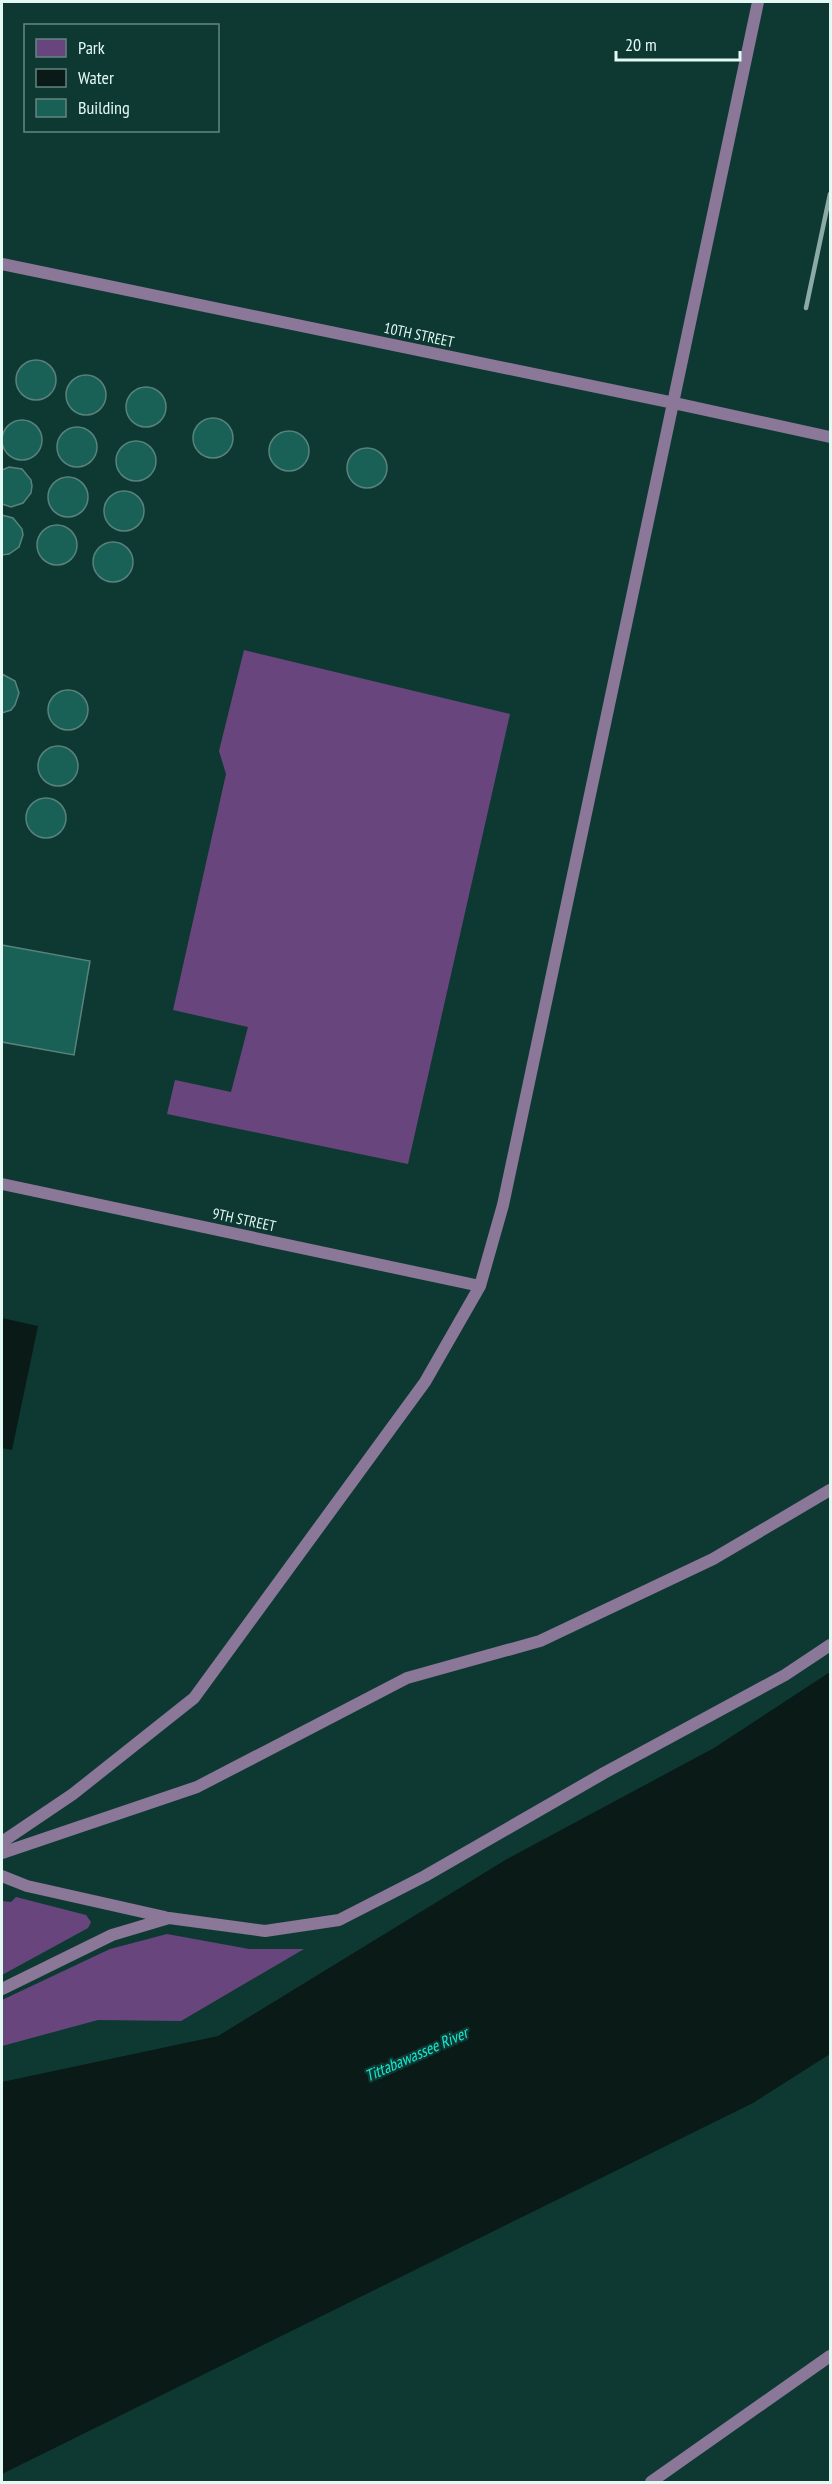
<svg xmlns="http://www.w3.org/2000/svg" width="832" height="2484" font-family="'PT Sans Narrow',sans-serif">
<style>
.green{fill:#68467d}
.water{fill:#091a17}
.building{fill:#196157;stroke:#59827b;stroke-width:1.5}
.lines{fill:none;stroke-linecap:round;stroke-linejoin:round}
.service{stroke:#8b7798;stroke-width:12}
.rail{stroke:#8daba6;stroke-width:4.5}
.labels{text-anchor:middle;stroke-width:4.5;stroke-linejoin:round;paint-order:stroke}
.street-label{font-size:15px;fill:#e3f9f4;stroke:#0e3933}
.water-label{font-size:16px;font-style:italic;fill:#17ead2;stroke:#0e3933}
</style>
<rect width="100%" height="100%" fill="#0e3933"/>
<path class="green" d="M244 650 510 714 408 1164 167 1114 175 1080 231 1092 248 1027 173 1010 226 774 219 751Z
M16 1897 86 1915 91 1922 88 1928 2 1975V1901L11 1902Z
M167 1934 249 1949H304L181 2021 98 2020 2 2046V2000L110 1949Z"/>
<path class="water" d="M2 1318 38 1326 12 1450 2 1448Z
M830 1672V2054L753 2103 2 2474V2082L218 2036 507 1859 714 1748Z"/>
<path class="building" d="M16 380a20 20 0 1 1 40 0a20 20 0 1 1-40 0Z
M66 395a20 20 0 1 1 40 0a20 20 0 1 1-40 0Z
M126 407a20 20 0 1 1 40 0a20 20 0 1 1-40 0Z
M193 438a20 20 0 1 1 40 0a20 20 0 1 1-40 0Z
M2 440a20 20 0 1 1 40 0a20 20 0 1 1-40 0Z
M57 447a20 20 0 1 1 40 0a20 20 0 1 1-40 0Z
M269 451a20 20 0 1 1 40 0a20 20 0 1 1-40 0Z
M116 461a20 20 0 1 1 40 0a20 20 0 1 1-40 0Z
M347 468a20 20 0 1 1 40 0a20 20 0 1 1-40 0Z
M9 467 22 469 31 480 32 486 31 493 23 503 11 507 2 504V470Z
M48 497a20 20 0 1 1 40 0a20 20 0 1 1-40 0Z
M104 511a20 20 0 1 1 40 0a20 20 0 1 1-40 0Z
M2 515 13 518 22 529 23 535 19 547 9 554 2 555Z
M37 545a20 20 0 1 1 40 0a20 20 0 1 1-40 0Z
M93 562a20 20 0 1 1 40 0a20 20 0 1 1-40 0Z
M2 674 15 681 19 693 15 705 11 710 2 713Z
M48 710a20 20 0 1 1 40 0a20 20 0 1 1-40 0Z
M38 766a20 20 0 1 1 40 0a20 20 0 1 1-40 0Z
M26 818a20 20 0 1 1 40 0a20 20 0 1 1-40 0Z
M2 945 90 961 74 1055 2 1042Z"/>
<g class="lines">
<path class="service" d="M2 264 674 403 830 437
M2 1184 480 1286
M2 1842 73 1794 194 1698 425 1382 480 1286 503 1205 758 2
M2 1853 197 1787 407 1678 540 1641 713 1559 830 1490
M2 1876 27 1886 165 1917
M2 1989 112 1935 169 1918 265 1931 339 1920 425 1876 604 1773 785 1675 830 1645
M651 2482 830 2356"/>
<path class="rail" d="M806 308 830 194"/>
</g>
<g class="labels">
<g class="street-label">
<text transform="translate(419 335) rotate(12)" y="5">10TH STREET</text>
<text transform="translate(244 1220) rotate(12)" y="5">9TH STREET</text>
</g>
<g class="water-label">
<text transform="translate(416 2054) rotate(-24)" y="6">Tittabawassee River</text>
</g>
</g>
<rect width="832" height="2484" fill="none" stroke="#e3f9f4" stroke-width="6"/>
<rect x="24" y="24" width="195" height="108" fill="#0e3933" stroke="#638680" stroke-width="1.5"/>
<rect x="36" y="39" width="30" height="18" fill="#68467d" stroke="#638680" stroke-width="1.5"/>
<text x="78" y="54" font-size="18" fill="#e3f9f4">Park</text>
<rect x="36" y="69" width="30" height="18" fill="#091a17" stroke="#638680" stroke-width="1.5"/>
<text x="78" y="84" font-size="18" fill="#e3f9f4">Water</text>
<rect x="36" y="99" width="30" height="18" fill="#196157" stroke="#638680" stroke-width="1.5"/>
<text x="78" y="114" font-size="18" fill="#e3f9f4">Building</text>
<path d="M616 51v9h124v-9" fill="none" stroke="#e3f9f4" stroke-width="3"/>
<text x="625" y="51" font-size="18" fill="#e3f9f4" stroke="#0e3933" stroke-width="4.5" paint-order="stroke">20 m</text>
</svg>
